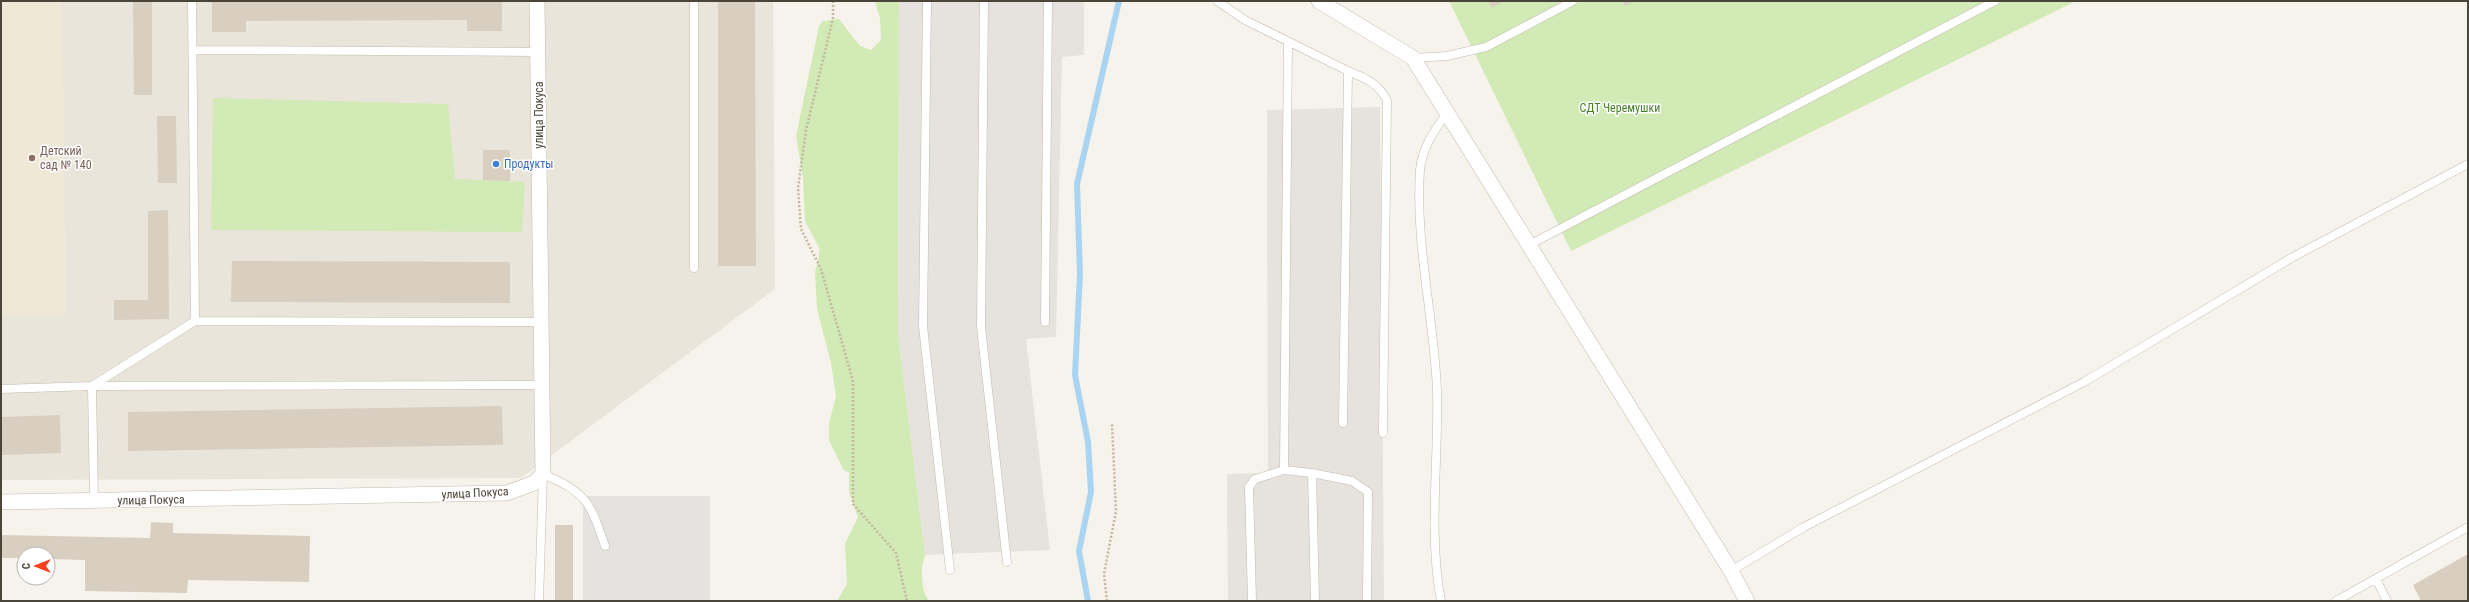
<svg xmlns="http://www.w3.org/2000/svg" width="2469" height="602" font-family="'Roboto Condensed',sans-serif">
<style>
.residential{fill:#eae5da}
.industrial{fill:#e6e2dd}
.education{fill:#efe8d6}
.green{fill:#d2eab5}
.parking{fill:#e5e3e0}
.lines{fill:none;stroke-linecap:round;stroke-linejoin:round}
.stream{stroke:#a9d4f2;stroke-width:6}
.building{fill:#d8cfc1}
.service-casing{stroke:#c2bbae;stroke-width:9}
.minor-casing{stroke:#c2bbae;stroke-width:16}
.path{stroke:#c4b79f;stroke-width:2.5;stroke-dasharray:2 2;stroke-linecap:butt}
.service{stroke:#fff;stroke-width:8}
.minor{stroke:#fff;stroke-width:15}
.education-dot{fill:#8d6e63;stroke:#fff;stroke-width:1.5}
.shop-dot{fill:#3f7fe0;stroke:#fff;stroke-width:1.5}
.labels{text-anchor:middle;stroke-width:3;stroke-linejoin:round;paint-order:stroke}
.park-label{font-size:12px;fill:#4a7f2a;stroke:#fff}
.street-label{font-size:12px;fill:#4b4439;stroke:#fff}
.education-label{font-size:12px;fill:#785e54;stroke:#fff;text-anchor:start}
.shop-label{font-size:12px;fill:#366cbe;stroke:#fff;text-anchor:start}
</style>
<rect width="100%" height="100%" fill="#f6f3ec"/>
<path class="residential" d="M1 1H773L775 289 521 478 1 480Z"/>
<path class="industrial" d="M899 1H1084V55L1062 57 1056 337 1026 339 1050 550 925 555 898 334Z
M1380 107 1384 601H1228L1227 474 1268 473 1267 110Z"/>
<path class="education" d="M1 1H62L66 315 1 316Z"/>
<path class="green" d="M875 1H899L898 334 925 555C920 567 921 591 929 601H837L847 584 845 544 858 517 849 492V473L843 469 829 440V423L836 396 831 363 817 309 815 273 820 250 805 221 803 178 796 136 819 26 823 21 839 19 860 46 871 50 881 40 880 18Z
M1449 1H2076L1571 251Z
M213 98 448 104 455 179 525 182 522 232 211 230Z"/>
<path class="parking" d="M583 496H710V601H583Z"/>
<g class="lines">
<path class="stream" d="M1088 601 1079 551 1091 492 1088 442 1075 375 1080 274 1077 184 1119 1"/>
</g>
<path class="building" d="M133 1H152V95H134Z
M212 1H502V31H467V20L246 21V32H212Z
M718 1H755L756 266H718Z
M1488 1H1504L1492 8Z
M1623 1H1635L1625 6Z
M157 116H176L177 183H158Z
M483 150H510V181L483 180Z
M168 210 169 319 114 320V300H148V211Z
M232 261 510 262V303L231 302Z
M502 406 503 445 128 451V412Z
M60 415 61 453 1 455V417Z
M151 522 173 523V533L310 536 309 582 188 580 187 593 85 591V560L48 559V554H24V558H1V535L150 538Z
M555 525H573V601H555Z
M2468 554V601H2421L2413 585Z"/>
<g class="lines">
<defs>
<path id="service" d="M694 1V268
M927 1 923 326 950 570
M984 1 981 327 1007 562
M1217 1 1245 20 1348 71 1343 423
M1288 43 1284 470 1312 473 1315 601
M193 50 538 52
M1413 58 1447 56 1486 47 1573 1
M1348 71C1365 78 1378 83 1387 100L1383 433
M1529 245 1995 1
M195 321 540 322
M1045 322 1048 1
M1 389 92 386 195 321 192 1
M1312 473 1352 481 1368 492 1367 601
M94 501 92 386 542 385
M1731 571 1804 527 2084 382 2293 257 2468 164
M2376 579 2387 601
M539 601 543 474C587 493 590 502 605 546
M1252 601 1249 487 1255 479 1284 470
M1441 601C1428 532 1439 460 1437 390 1434 317 1415 244 1420 170 1422 148 1434 131 1446 114
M2336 601 2468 527"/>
<path id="minor" d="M1319 1 1413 58 1731 571 1747 601
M1 502 507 493 534 483 543 474 537 1"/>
</defs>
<use href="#service" class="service-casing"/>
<use href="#minor" class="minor-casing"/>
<path class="path" d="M833 1V18L806 130 798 188 801 229 821 269 853 381V504L896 553 907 601
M1107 601 1104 574 1116 511 1112 424"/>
<use href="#service" class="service"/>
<use href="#minor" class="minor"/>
</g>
<circle class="education-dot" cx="32" cy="158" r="4"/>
<circle class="shop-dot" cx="496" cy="164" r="4"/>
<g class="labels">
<g class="park-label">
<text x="1620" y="112">СДТ Черемушки</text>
</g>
<g class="street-label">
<text transform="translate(539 115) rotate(-90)" y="4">улица Покуса</text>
<text transform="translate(475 493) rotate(-3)" y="4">улица Покуса</text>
<text transform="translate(151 500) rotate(-1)" y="4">улица Покуса</text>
</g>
<g class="education-label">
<text x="40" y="155">Детский<tspan x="40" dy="14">сад № 140</tspan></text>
</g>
<g class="shop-label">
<text x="504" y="168">Продукты</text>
</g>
</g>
<rect width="2469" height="602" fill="none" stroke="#4b4439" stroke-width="4"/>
<g transform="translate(36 566) rotate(270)"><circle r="19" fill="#ffffff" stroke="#b7b4b0"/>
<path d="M0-3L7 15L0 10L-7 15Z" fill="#fc3f1d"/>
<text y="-6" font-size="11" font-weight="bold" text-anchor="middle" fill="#4b4439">С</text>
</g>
</svg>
